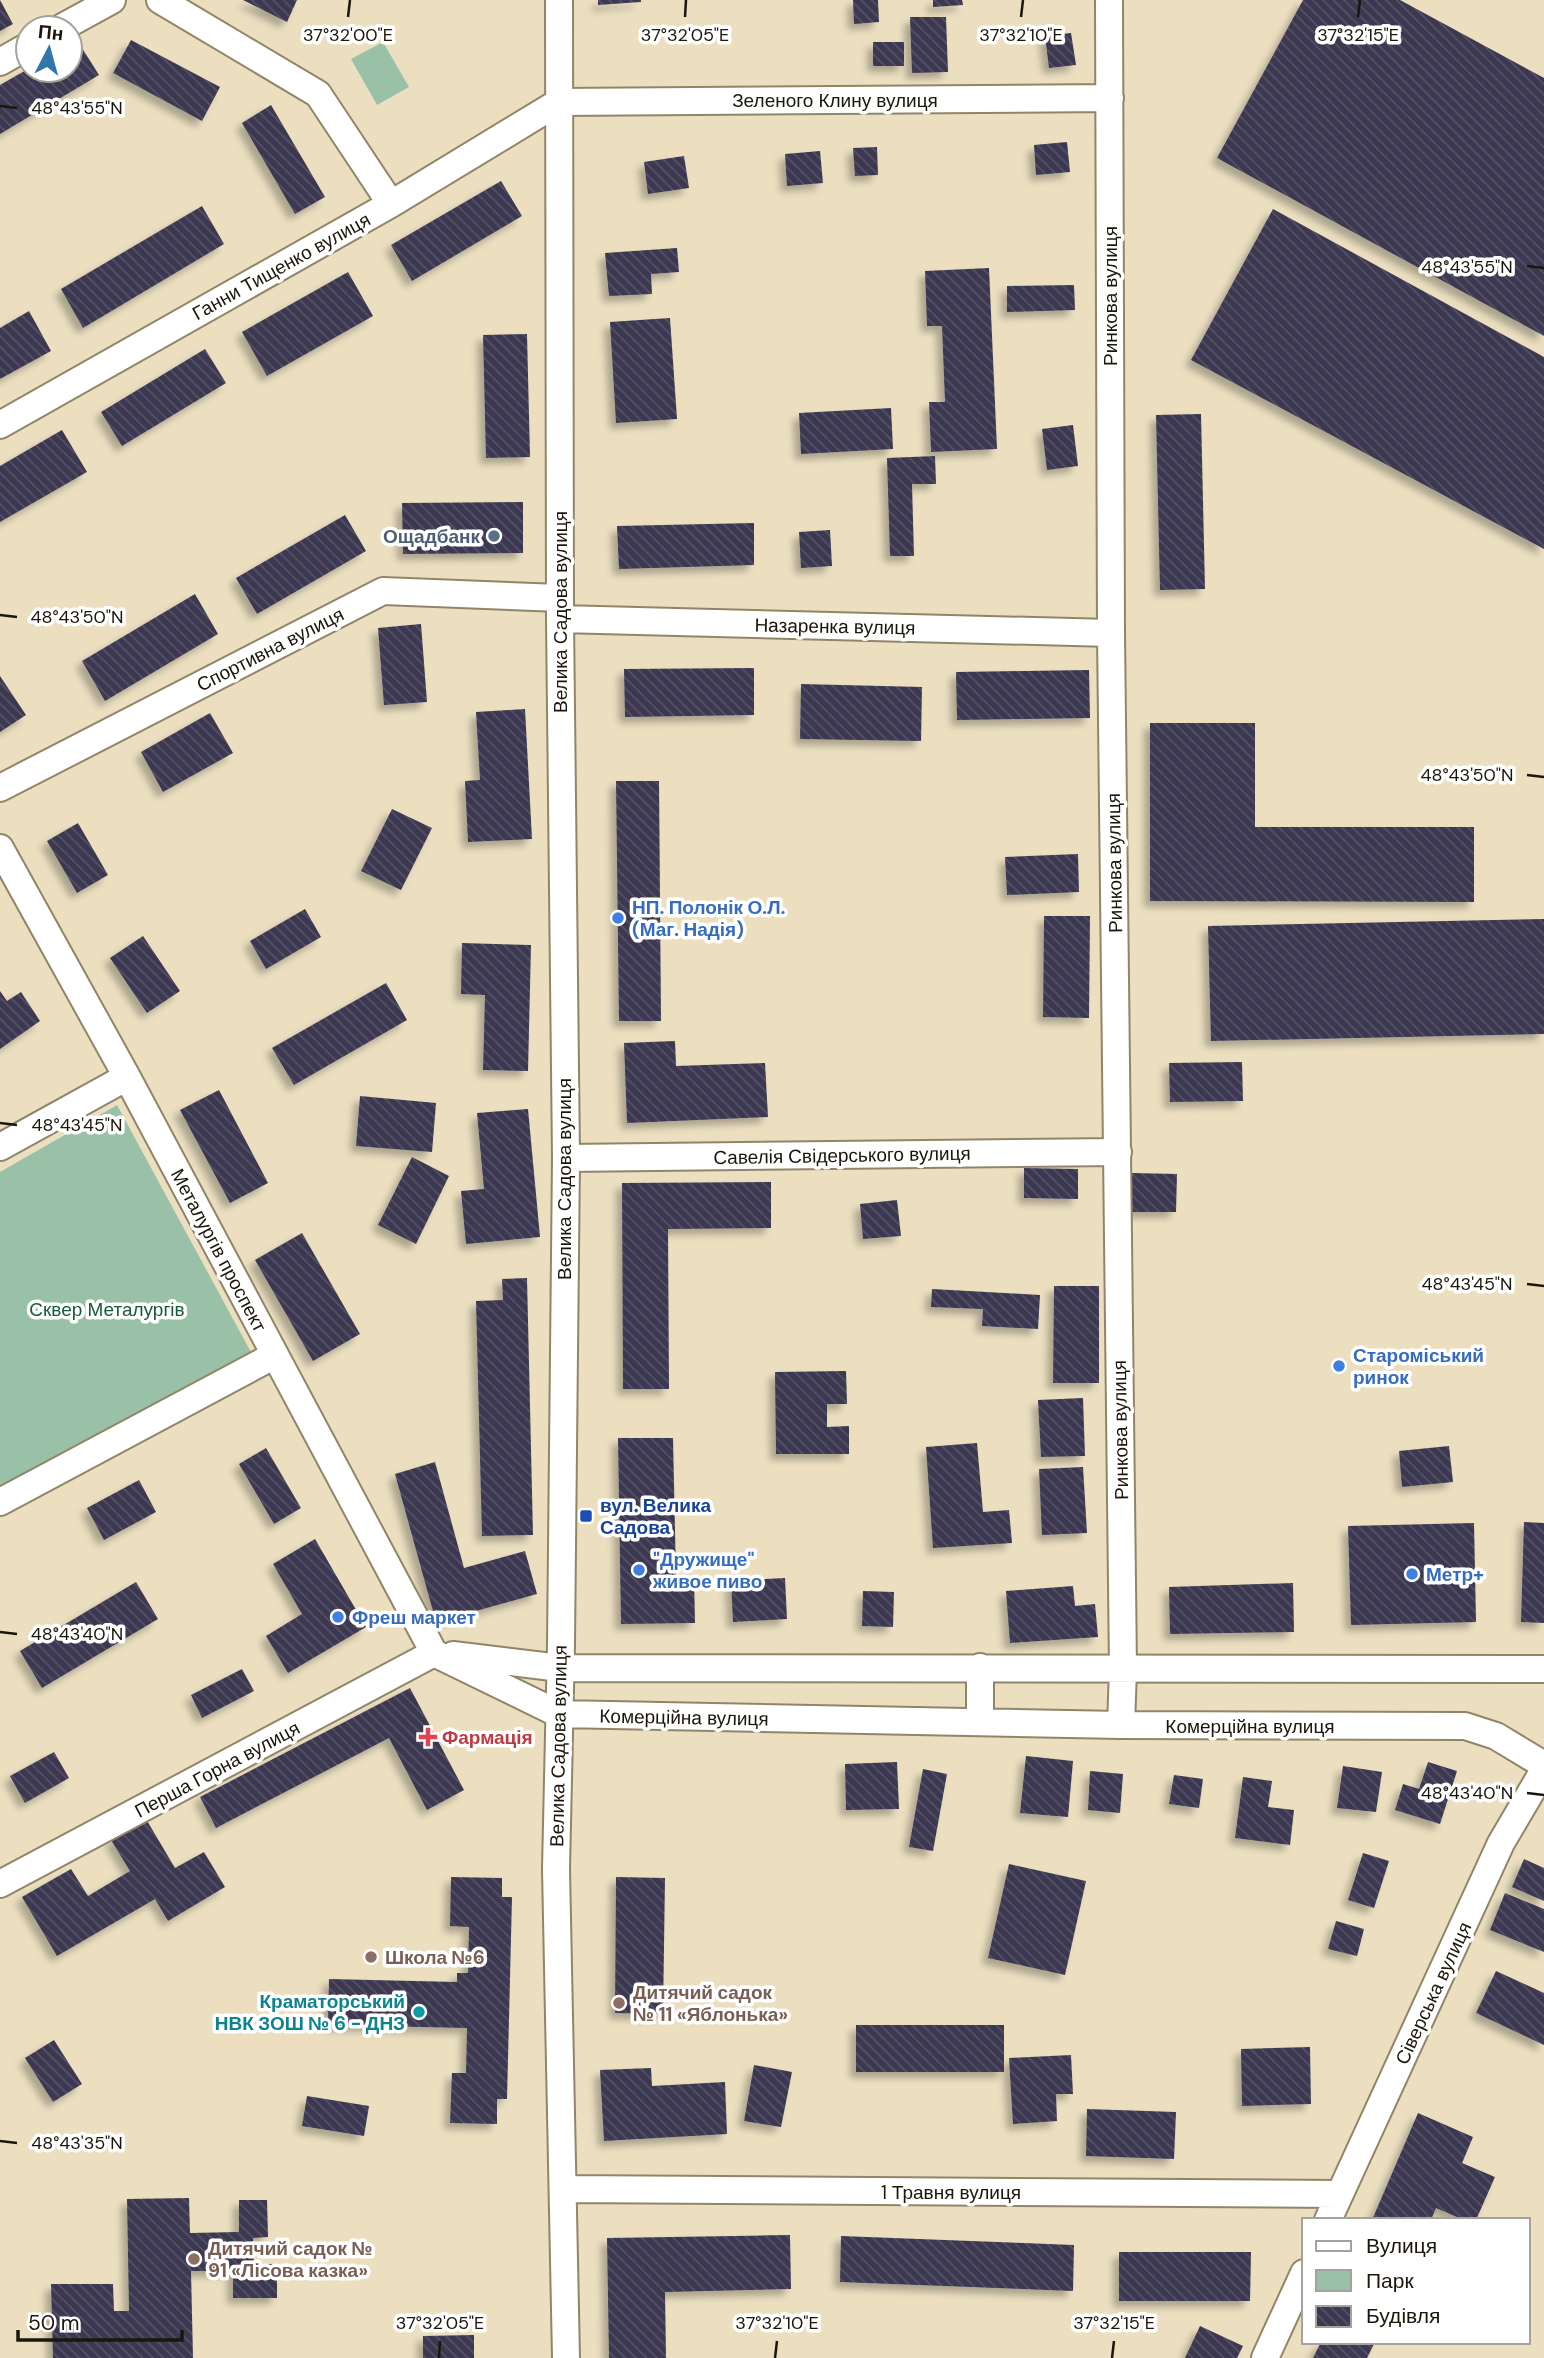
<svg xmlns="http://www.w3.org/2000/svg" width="1544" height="2358" font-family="'DM Sans',sans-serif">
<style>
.green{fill:#99c1a7}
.building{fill:url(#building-back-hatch);filter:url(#shadow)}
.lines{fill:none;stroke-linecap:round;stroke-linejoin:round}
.minor-casing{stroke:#908568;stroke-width:30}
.minor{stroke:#fff;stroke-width:26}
.ticks{fill:none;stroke:#1a160b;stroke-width:2.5}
.service-dot{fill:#5c6f8a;stroke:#fff;stroke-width:2.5}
.shop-dot{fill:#3f7fe0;stroke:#fff;stroke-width:2.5}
.transit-dot{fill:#1a4fb4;stroke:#fff;stroke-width:2.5}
.health-dot{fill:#e0444e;stroke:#fff;stroke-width:2.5}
.education-dot{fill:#8d6e63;stroke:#fff;stroke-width:2.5}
.culture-dot{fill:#0f9aa8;stroke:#fff;stroke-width:2.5}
.labels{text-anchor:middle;stroke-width:7;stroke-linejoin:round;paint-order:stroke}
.street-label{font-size:19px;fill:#1a160b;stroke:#fff}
.service-label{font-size:19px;font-weight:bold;fill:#4e5e75;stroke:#fff;text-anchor:end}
.shop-label{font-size:19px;font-weight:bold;fill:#366cbe;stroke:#fff;text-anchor:start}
.park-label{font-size:19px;fill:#175b38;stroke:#fff}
.transit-label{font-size:19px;font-weight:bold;fill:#164399;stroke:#fff;text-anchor:start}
.health-label{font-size:19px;font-weight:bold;fill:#be3a42;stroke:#fff;text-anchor:start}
.education-label{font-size:19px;font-weight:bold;fill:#785e54;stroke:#fff;text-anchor:start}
.culture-label{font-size:19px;font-weight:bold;fill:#0d838f;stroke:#fff;text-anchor:end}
.ticks-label{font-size:18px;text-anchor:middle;fill:#1a160b;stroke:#fff;stroke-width:7;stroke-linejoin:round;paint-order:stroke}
</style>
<defs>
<pattern id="building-back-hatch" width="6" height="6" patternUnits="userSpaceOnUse" patternTransform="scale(1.75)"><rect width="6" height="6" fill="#3c3851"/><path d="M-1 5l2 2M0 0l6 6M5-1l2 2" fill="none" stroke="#555265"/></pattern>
<filter id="shadow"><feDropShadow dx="-6" dy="6" stdDeviation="3.5" flood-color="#0004"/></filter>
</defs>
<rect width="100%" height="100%" fill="#ebdfc0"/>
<path class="green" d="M383 42 409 87 377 105 351 59Z
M117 1105 252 1354 0 1487V1172Z"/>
<path class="building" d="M0 0 13 24 0 31Z
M243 0H297L287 22Z
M598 0H641V2L598 5Z
M853 0H878L879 22 854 24Z
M933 0H962L963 5 933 7Z
M1303 0H1400L1544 78V336L1217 158Z
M910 17H946L948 72 912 73Z
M1071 33 1076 65 1049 68 1045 36Z
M77 40 99 75 0 134V85L28 69 70 70V44Z
M131 40 220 87 202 121 113 73Z
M873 42H904V66H873Z
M271 105 325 197 295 214 242 123Z
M1067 142 1070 172 1036 175 1034 145Z
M877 147 878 175 855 176 853 148Z
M820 151 823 183 787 186 785 154Z
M684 156 689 188 648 194 644 162Z
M501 181 522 216 412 281 391 245Z
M202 206 224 244 83 328 61 289Z
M1273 209 1544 357V549L1191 360Z
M677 248 679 272 651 274 652 294 609 296 605 253Z
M989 268 997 449 931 452 929 402H945L942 326H927L925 271Z
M348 272 373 316 267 376 242 332Z
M1074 285 1075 310 1007 312V286Z
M29 311 51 351 0 379V328Z
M670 318 677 419 616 423 610 322Z
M527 334 530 457 486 458 483 335Z
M205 349 226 383 122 446 101 412Z
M891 408 893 449 801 454 799 413Z
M1201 414 1205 589 1160 590 1156 415Z
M1073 425 1078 466 1047 470 1042 429Z
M62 430 87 472 0 522V466Z
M935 456 936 484H912L914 556H890L887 458Z
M523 502V553L403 554 402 503Z
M345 515 366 551 257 614 236 578Z
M754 523V565L619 569 617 526Z
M830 530 832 566 801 568 799 532Z
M195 594 218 634 105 701 82 661Z
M421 624 427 702 384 705 378 628Z
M754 668V715L625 717 624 669Z
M1089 670 1090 718 957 720 956 672Z
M0 676 26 715 0 732Z
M801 684 922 687 921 741 800 739Z
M525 709 532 839 468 842 465 781 480 780 476 712Z
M210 713 233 753 163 792 141 752Z
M1150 723H1255V827H1474V902L1150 901Z
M616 781H659L661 1021H619Z
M392 809 432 828 401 890 361 871Z
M78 823 108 875 77 893 47 841Z
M1078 854 1079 892 1007 895 1005 857Z
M305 909 321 937 266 969 250 941Z
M1044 916H1090L1089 1018 1043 1017Z
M1544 919V1034L1211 1041 1208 926Z
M143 936 180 991 147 1013 110 958Z
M462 943 531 945 528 1071 483 1070 485 995 461 994Z
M386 983 407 1020 294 1085 272 1048Z
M0 991 7 1001 21 992 40 1021 0 1049Z
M675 1041 676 1066 765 1063 768 1117 627 1123 624 1043Z
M1242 1062 1243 1101 1170 1102 1169 1063Z
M219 1090 268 1183 230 1203 180 1110Z
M360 1096 436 1103 432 1152 356 1146Z
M528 1109 540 1237 466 1244 461 1191 484 1189 477 1113Z
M412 1157 449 1176 416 1244 378 1225Z
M1024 1168 1078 1169V1199L1024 1198Z
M1132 1173 1177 1174 1176 1212H1132Z
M771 1182V1228L668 1229 669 1389H623L622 1183Z
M897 1200 901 1236 863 1239 860 1204Z
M302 1233 360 1334 313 1361 255 1260Z
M527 1278 533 1535 482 1536 476 1301 503 1300 502 1279Z
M1054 1286H1099V1383H1053Z
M932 1289 1040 1295 1038 1329 982 1326 983 1309 931 1307Z
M846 1371 847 1404H827V1427L849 1426V1454H776L775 1372Z
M1083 1398 1085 1456 1041 1457 1038 1400Z
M618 1438H673L676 1576H694L695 1623 621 1624Z
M977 1443 983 1512 1009 1510 1012 1543 933 1548 926 1447Z
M1449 1446 1453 1482 1402 1487 1399 1451Z
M266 1448 301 1508 274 1524 239 1464Z
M435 1462 464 1568 525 1551 537 1594 436 1622 395 1474Z
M1083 1467 1087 1533 1042 1535 1039 1469Z
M139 1480 156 1512 104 1540 87 1508Z
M1524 1522 1544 1523V1623L1521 1622Z
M1474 1523 1476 1622 1351 1625 1348 1526Z
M315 1539 366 1627 288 1673 266 1636 302 1614 273 1564Z
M785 1578 787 1619 733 1622 731 1581Z
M136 1582 158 1619 42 1688 20 1651Z
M1293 1583 1294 1632 1170 1634 1169 1587Z
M1073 1586 1075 1606 1095 1604 1098 1637 1010 1643 1006 1591Z
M863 1591 894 1592 893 1627 862 1626Z
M242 1669 254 1691 202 1718 191 1695Z
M410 1688 464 1790 427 1810 389 1738 216 1828 200 1797Z
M54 1752 69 1778 25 1803 10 1776Z
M1026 1756 1073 1761 1068 1817 1020 1813Z
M897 1762 899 1809 846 1810 845 1764Z
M1428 1762 1457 1771 1440 1824 1395 1810 1403 1784 1419 1789Z
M1343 1766 1382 1772 1376 1812 1337 1808Z
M923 1769 947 1774 933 1851 909 1847Z
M1090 1771 1123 1774 1120 1813 1088 1810Z
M1174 1775 1203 1779 1199 1808 1169 1804Z
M1243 1777 1272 1781 1268 1807 1294 1810 1290 1845 1235 1838Z
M146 1819 175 1868 204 1852 225 1887 168 1921 155 1899 57 1956 22 1897 71 1869 88 1896 130 1871 111 1840Z
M1363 1853 1389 1861 1374 1908 1348 1900Z
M1524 1859 1544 1868V1901L1512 1887Z
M1009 1864 1086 1881 1065 1975 988 1958Z
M451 1877 502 1878V1897H512L507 2099H497V2124L450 2123 452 2073H466L467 2028 328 2025 329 1979 457 1982V1973H468L469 1927 450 1926Z
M616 1877 665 1878 663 2014 615 2013Z
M1505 1893 1544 1909V1952L1490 1930Z
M1336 1921 1364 1929 1357 1956 1328 1949Z
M1496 1971 1544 1993V2045L1476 2013Z
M856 2025H1004V2072H856Z
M54 2040 82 2084 53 2102 25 2058Z
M1310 2047 1311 2104 1242 2106 1241 2049Z
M1071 2055 1073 2094H1056L1057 2121 1013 2124 1009 2058Z
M754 2065 792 2072 781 2127 744 2121Z
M651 2068 652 2086 725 2082 727 2134 604 2141 600 2070Z
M307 2096 369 2106 364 2136 302 2126Z
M1087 2109 1176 2112 1174 2159 1086 2156Z
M1418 2113 1473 2137 1462 2163 1495 2177 1476 2220H1464L1436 2208 1431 2220H1372Z
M189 2198 190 2233 239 2232V2200H267L268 2237 253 2238 254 2264H277V2298H233V2271H191L193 2358H53L51 2284H113L114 2311H129L127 2199Z
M790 2235 791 2289 665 2292 666 2358H609L607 2238Z
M841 2236 1074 2245 1073 2291 840 2282Z
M1119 2252H1251L1250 2301H1119Z
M1200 2326 1243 2346 1237 2358H1185Z
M474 2335V2358H423V2336Z
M1321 2342H1375L1367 2358H1313Z"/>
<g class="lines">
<defs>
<path id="minor" d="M160 0 318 94 391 204
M559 0 560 619 566 1158 561 1644 556 1869 566 2358
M1109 0 1111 633 1123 1670 1121 1725
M61 28 112 0
M0 62 28 46
M0 425 391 204 559 102 1110 98
M560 619 1111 633
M0 788 383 591 560 598
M0 848 127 1077 434 1653
M0 1147 127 1077
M566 1158 1118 1152
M0 1502 275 1355
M434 1653 559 1714 1121 1725 1465 1726 1496 1736 1544 1765
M453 1655 560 1668 1544 1669
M980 1667V1722
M0 1884 434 1653
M563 2189 1340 2194
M1328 2220 1501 1843 1544 1770
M1265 2358 1304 2273"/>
</defs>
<use href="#minor" class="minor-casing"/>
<use href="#minor" class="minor"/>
</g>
<path class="ticks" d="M348 17 350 0M685 17 686 0M1021 17 1023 0M1358 17 1360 0M0 106 17 108M1527 266 1544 268M0 615 17 617M1527 775 1544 777M0 1123 17 1125M1527 1284 1544 1286M0 1632 17 1634M1527 1793 1544 1795M0 2141 17 2143M439 2358 440 2341M775 2358 777 2341M1112 2358 1114 2341"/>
<circle class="service-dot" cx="494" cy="536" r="7"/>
<g class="shop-dot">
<circle cx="618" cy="918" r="7"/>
<circle cx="1339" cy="1366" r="7"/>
<circle cx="639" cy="1570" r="7"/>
<circle cx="1412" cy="1574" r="7"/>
<circle cx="338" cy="1617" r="7"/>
</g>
<rect class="transit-dot" x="579" y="1509" width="14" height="14" rx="3.5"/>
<path class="health-dot" d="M424.5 1726.5h7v7h7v7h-7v7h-7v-7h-7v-7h7z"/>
<g class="education-dot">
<circle cx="371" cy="1957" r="7"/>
<circle cx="619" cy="2003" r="7"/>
<circle cx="194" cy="2259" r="7"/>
</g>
<circle class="culture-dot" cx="419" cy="2012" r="7"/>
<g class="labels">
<g class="street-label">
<text x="835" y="107">Зеленого Клину вулиця</text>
<text transform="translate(281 266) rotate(-29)" y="7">Ганни Тищенко вулиця</text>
<text transform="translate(1110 296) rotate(-90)" y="7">Ринкова вулиця</text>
<text transform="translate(560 612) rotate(-90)" y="7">Велика Садова вулиця</text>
<text transform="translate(835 626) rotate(1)" y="7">Назаренка вулиця</text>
<text transform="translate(270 649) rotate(-27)" y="7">Спортивна вулиця</text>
<text transform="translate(1114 863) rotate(-91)" y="7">Ринкова вулиця</text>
<text transform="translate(842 1155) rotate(-1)" y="7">Савелія Свідерського вулиця</text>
<text transform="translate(564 1179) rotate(-90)" y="7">Велика Садова вулиця</text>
<text transform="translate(219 1250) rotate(62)" y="7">Металургів проспект</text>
<text transform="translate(1120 1430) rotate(-91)" y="7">Ринкова вулиця</text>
<text transform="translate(684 1717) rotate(1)" y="7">Комерційна вулиця</text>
<text x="1250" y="1733">Комерційна вулиця</text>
<text transform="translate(558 1746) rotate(-89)" y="7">Велика Садова вулиця</text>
<text transform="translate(217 1769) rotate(-28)" y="7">Перша Горна вулиця</text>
<text transform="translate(1433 1993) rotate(-65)" y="7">Сіверська вулиця</text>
<text x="951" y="2199">1 Травня вулиця</text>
</g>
<g class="service-label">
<text x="480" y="543">Ощадбанк</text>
</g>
<g class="shop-label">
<text x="632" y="914">НП. Полонік О.Л.<tspan x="632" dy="22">(Маг. Надія)</tspan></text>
<text x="1353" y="1362">Староміський<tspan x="1353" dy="22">ринок</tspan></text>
<text x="653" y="1566">"Дружище"<tspan x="653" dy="22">живое пиво</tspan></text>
<text x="1426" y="1581">Метр+</text>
<text x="352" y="1624">Фреш маркет</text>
</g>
<g class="park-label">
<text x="107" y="1316">Сквер Металургів</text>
</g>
<g class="transit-label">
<text x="600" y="1512">вул. Велика<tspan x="600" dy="22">Садова</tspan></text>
</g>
<g class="health-label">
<text x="442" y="1744">Фармація</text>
</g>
<g class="education-label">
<text x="385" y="1964">Школа №6</text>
<text x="633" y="1999">Дитячий садок<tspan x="633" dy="22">№ 11 «Яблонька»</tspan></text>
<text x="208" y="2255">Дитячий садок №<tspan x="208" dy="22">91 «Лісова казка»</tspan></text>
</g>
<g class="culture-label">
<text x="405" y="2008">Краматорський<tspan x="405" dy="22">НВК ЗОШ № 6 - ДНЗ</tspan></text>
</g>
</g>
<g class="ticks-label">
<text x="348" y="41">37°32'00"E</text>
<text x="685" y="41">37°32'05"E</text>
<text x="1021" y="41">37°32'10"E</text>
<text x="1358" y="41">37°32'15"E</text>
<text x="77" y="114">48°43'55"N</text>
<text x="1467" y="273">48°43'55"N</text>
<text x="77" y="623">48°43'50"N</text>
<text x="1467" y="781">48°43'50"N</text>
<text x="77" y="1131">48°43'45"N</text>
<text x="1467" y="1290">48°43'45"N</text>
<text x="77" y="1640">48°43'40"N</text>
<text x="1467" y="1799">48°43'40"N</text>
<text x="77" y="2149">48°43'35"N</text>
<text x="440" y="2329">37°32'05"E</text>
<text x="777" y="2329">37°32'10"E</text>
<text x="1114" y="2329">37°32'15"E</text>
</g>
<rect x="1302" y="2218" width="228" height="126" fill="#ffffff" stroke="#a3a29d" stroke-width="2"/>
<rect x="1316" y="2241" width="35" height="10" fill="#ffffff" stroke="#a3a29d" stroke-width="2"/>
<text x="1366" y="2253" font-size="21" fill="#1a160b">Вулиця</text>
<rect x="1316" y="2270" width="35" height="21" fill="#99c1a7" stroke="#a3a29d" stroke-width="2"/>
<text x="1366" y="2288" font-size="21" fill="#1a160b">Парк</text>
<rect x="1316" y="2306" width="35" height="21" fill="url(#building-back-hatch)" stroke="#a3a29d" stroke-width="2"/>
<text x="1366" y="2323" font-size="21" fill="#1a160b">Будівля</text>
<g transform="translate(49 49) rotate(6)"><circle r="33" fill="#ffffff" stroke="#a3a29d" stroke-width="2"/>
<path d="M0-5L12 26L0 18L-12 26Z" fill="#3275ab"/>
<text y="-10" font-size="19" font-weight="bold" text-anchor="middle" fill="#1a160b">Пн</text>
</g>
<path d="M18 2330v10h164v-10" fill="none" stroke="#1a160b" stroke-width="3.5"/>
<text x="28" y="2330" font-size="21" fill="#1a160b" stroke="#ffffff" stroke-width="5" paint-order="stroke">50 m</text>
</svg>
